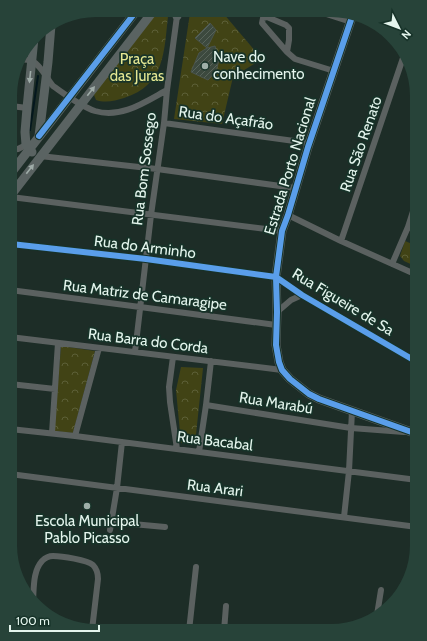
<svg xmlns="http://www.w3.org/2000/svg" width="427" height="641" font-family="Cabin,sans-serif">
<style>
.park{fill:url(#park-crowns)}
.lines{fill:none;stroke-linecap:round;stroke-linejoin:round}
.stream{stroke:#04171d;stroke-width:2}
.building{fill:url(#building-hatch);stroke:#4a544d}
.street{stroke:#5b6160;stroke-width:6}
.secondary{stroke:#5a6362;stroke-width:9}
.cycleway-casing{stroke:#173329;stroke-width:8}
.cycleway{stroke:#5a9eea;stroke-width:6}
.oneway{fill:#9faca8}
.poi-dot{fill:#9eafa8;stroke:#173329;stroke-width:1.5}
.labels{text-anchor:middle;stroke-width:3.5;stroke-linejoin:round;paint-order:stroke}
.poi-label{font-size:15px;fill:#e4f5ed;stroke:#173329;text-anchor:start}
.park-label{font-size:15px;fill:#e5e792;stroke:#173329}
.street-label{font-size:15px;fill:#e4f5ed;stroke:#173329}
</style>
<defs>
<pattern id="park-crowns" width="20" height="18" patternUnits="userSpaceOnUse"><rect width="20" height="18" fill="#414315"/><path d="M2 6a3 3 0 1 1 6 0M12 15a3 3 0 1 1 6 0" fill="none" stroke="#5c5f37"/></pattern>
<pattern id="building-hatch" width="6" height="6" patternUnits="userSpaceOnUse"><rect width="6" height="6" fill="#3c493e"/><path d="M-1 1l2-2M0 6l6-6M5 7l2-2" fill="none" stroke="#58645a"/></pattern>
</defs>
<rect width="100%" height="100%" fill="#1d2d27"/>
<path class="park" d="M190 13H223L262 59 233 77 222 124 174 119Z
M156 14H168V16C164 52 165 85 124 98 115 101 105 103 96 100L94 95 96 90Z
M405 241 417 246V267L404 261 400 256Z
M61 346 95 351 73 433 54 431Z
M181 367 203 368 195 444 181 443 176 390Z"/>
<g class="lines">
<path class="stream" d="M30 130 38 76"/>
</g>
<path class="building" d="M210 23 216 30 207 48 195 38Z
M215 46 219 60 216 71 208 80 191 72 199 53 207 48Z"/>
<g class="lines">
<path class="street" d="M320 12 351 22
M267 17 286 25 289 28V40L287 52 262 23 263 18Z
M287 52 295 59 334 71
M19 59C23 60 29 59 32 61 42 66 46 78 53 86 66 95 80 106 95 111 121 119 145 102 167 90
M11 106 27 108
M164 123 309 143
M11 150 18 149 26 145
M40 156 157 169 295 188
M11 197 282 231
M288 215 341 241 417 275
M408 227 417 230
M341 241 404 55
M11 244 146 259 276 277 302 295 417 362
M392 264 408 227 417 199
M10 290 140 307 276 325
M277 312 291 300 302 295
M10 337 282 370
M135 352 151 215 164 123 167 90 177 16 176 13
M173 357 169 387 170 402 177 449
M10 384 55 389
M206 405 351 428 404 432
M10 429 75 436 417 480
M52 433 58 343
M75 436 99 348
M199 452 206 405 211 361
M10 474 417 527
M344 517 349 471 352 411
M111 522 165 527
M110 530 117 488 122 442
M33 600C34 587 33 571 42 561 45 558 49 556 53 556 62 556 87 560 93 565 97 569 98 573 98 579L92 630
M377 615 381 590
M189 631 196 567
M224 631 226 606"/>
<path class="secondary" d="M353 14 308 147 288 215 282 231 276 277 277 312 276 345 279 362 282 370 290 379 309 394 319 399 417 434
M177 16 178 13
M39 136 48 62 51 25
M32 152 29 149 26 145 25 132 27 108 34 38
M11 173 134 14
M11 195 151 14"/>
<defs>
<path id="cycleway" d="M353 14 308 147 288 215 282 231 276 277 277 312 276 345 279 362 282 370 290 379 309 394 319 399 417 434
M39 136 134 14
M11 244 146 259 276 277 302 295 417 362"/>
</defs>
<use href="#cycleway" class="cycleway-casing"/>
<use href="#cycleway" class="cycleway"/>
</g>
<defs><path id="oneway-solid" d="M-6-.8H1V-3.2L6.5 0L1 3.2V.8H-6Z"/></defs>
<g class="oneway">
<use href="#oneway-solid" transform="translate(30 77) rotate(96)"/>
<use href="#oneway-solid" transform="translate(91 91) rotate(-52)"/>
<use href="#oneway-solid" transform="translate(30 169) rotate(-52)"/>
</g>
<g class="poi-dot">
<circle cx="205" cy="66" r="4"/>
<circle cx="87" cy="506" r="4"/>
</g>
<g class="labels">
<g class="poi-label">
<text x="213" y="62">Nave do<tspan x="213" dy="17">conhecimento</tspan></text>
<text x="87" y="526" text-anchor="middle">Escola Municipal<tspan x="87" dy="17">Pablo Picasso</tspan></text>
</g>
<g class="park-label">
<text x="137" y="64">Praça<tspan x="137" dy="17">das Juras</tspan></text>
</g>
<g class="street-label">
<text transform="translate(226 118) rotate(8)" y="5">Rua do Açafrão</text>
<text transform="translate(361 144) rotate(-71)" y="5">Rua São Renato</text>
<text transform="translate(290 166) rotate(-73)" y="5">Estrada Porto Nacional</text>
<text transform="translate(144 169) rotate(-83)" y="5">Rua Bom Sossego</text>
<text transform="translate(145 247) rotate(7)" y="5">Rua do Arminho</text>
<text transform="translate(145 295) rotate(7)" y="5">Rua Matriz de Camaragipe</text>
<text transform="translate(343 302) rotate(31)" y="5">Rua Figueire de Sa</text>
<text transform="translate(148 341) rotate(7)" y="5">Rua Barra do Corda</text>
<text transform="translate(276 403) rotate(9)" y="5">Rua Marabú</text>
<text transform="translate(215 441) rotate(7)" y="5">Rua Bacabal</text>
<text transform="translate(215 488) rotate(7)" y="5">Rua Arari</text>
</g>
</g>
<path d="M0 0H427V641H0ZM96 17H331A79 79 0 0 1 410 96V545A79 79 0 0 1 331 624H96A79 79 0 0 1 17 545V96A79 79 0 0 1 96 17Z" fill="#274339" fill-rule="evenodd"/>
<g transform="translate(399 28) rotate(132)" stroke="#173329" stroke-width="3" paint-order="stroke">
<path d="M0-3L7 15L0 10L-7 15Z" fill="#e4f5ed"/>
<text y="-6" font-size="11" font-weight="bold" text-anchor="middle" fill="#e4f5ed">N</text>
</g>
<path d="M10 625v6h89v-6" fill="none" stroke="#e4f5ed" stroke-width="2"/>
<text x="16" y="625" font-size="12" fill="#e4f5ed" stroke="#173329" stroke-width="3" paint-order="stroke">100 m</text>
</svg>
